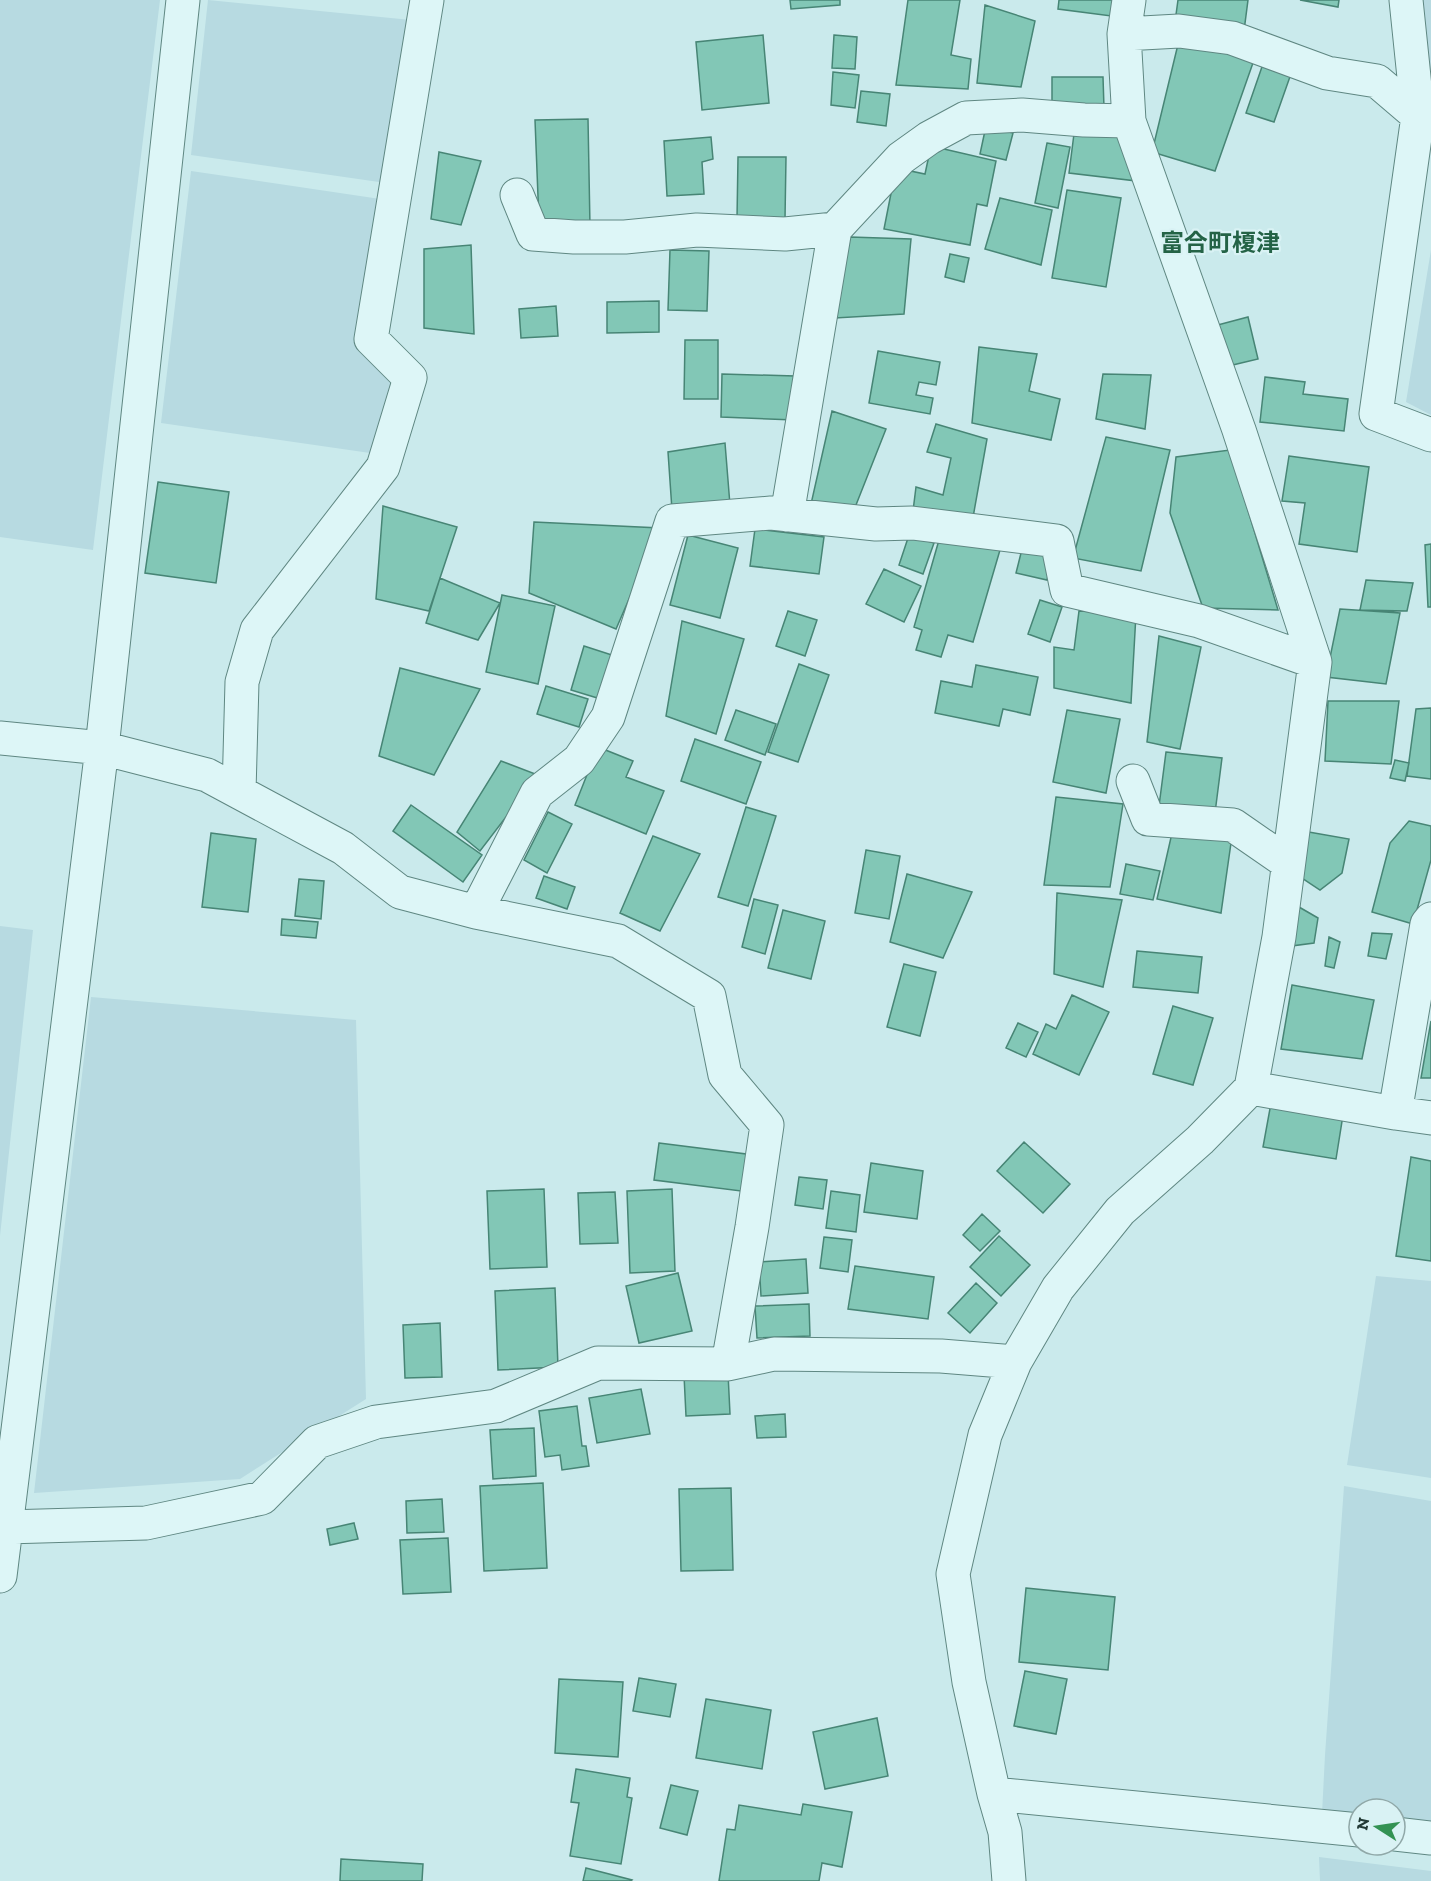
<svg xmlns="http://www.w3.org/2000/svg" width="1431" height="1881" font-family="'Zilla Slab','Noto Sans JP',serif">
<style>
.farmland{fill:#b7dae1}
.building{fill:#82c7b6;stroke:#478575;stroke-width:1.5}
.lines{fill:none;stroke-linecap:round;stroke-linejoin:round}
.minor-casing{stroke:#5f8782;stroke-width:35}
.minor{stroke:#ddf6f7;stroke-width:33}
.labels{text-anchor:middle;stroke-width:4.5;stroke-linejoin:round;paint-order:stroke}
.quarter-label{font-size:24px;font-weight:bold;fill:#246346;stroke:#d9f2f4}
</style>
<rect width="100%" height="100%" fill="#caeaec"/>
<path class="farmland" d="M0 0H160L93 550 0 537Z
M208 0 411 20 386 183 191 155Z
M1421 0H1431V95Z
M191 171 387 200 359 347 395 377 377 454 161 423Z
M1431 250V415L1406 402Z
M0 926 33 930 0 1236Z
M91 997 356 1020 366 1399 240 1479 34 1493Z
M1376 1276 1431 1281V1478L1347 1465Z
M1344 1486 1431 1501V1825L1395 1821V1809H1359V1817L1322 1814 1325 1755Z
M1319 1857 1431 1871V1881H1320Z"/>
<path class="building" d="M790 0H840V5L791 9Z
M908 0H960L951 55 971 59 968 89 896 85Z
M1059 0H1121L1119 17 1058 9Z
M1178 0H1248L1244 31 1175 22Z
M1300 0H1339L1338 7Z
M985 5 1035 21 1021 87 977 83Z
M763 35 769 103 702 110 696 42Z
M834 35 857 37 855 69 832 68Z
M1180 36 1254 60 1215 171 1152 152Z
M1264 61 1292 71 1274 122 1246 113Z
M833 72 859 75 855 108 831 105Z
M1052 77H1103L1104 108 1052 109Z
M861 91 890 94 886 126 857 122Z
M588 119 590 227 539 222 535 120Z
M986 126 1013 133 1006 160 980 154Z
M1075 126 1122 132 1137 181 1069 173Z
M711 137 713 159 702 162 704 194 667 196 664 141Z
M1047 143 1070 147 1058 208 1035 203Z
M931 146 996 161 987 206 977 204 970 245 884 229 896 168 925 174Z
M439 152 481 161 461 225 431 219Z
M738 157H786L785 219H737Z
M1067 190 1121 198 1106 287 1052 278Z
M1000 198 1052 210 1041 265 985 249Z
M850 237 911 239 904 314 835 318Z
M471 245 474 334 424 328V249Z
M670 250 709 251 707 311 668 310Z
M950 254 969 258 964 282 945 277Z
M659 301V332L607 333V302Z
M556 306 558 336 521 338 519 309Z
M1248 317 1258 359 1220 368 1210 327Z
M685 340H718V399H684Z
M979 347 1037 354 1029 391 1060 399 1051 440 972 423Z
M878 351 940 362 936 385 919 382 916 395 933 398 930 414 869 403Z
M722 374 795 376 794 420 721 417Z
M1103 374 1151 375 1145 429 1096 419Z
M1265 377 1305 382 1303 394 1348 399 1344 431 1260 422Z
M832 411 886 429 854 510 811 504Z
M936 424 987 439 972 523 913 511 916 487 943 495 951 458 927 452Z
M1106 437 1170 450 1141 571 1073 558Z
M725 443 730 505 672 510 668 452Z
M1230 450 1278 610 1203 608 1170 513 1176 457Z
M1289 456 1369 467 1357 552 1299 544 1305 503 1282 501Z
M158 482 229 492 216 583 145 573Z
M383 506 457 527 429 611 376 599Z
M534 522 660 528 616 629 529 593Z
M755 529 824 537 819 574 750 566Z
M941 533 1000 550 973 642 948 635 941 657 916 650 922 630 914 627Z
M688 535 738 548 720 618 670 605Z
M909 535 934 543 923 574 899 565Z
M1431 544V607H1428L1425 545Z
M1023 545 1054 553 1047 580 1016 573Z
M884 569 921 586 904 622 866 604Z
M440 578 500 603 478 640 426 623Z
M1366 580 1413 583 1407 611 1360 610Z
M502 595 555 606 538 684 486 672Z
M1040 600 1062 607 1050 642 1028 634Z
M1340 609 1400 613 1386 684 1326 677Z
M788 611 817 620 805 656 776 646Z
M1079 611 1136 614 1131 703 1054 688V647L1074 650Z
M682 621 744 639 716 734 666 716Z
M1159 636 1201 647 1180 749 1147 742Z
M584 646 618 657 604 700 571 690Z
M799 664 829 675 798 762 768 752Z
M976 665 1038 677 1030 715 1003 709 999 726 935 713 941 681 972 687Z
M400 668 480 689 434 775 379 756Z
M546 686 588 699 579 727 537 714Z
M1328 701H1399L1391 764 1325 761Z
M1431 708V779L1407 776 1416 709Z
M736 710 776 724 765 755 725 740Z
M1067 710 1120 719 1106 793 1053 782Z
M695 739 761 762 746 804 681 781Z
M598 747 633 761 626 777 664 791 646 834 575 805Z
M1166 752 1222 758 1215 813 1159 806Z
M1395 760 1409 763 1405 781 1390 778Z
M501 761 538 775 480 851 457 832Z
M1056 797 1123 804 1110 887 1044 885Z
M411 805 482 855 463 882 393 831Z
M746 807 776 816 748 906 718 897Z
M548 812 572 824 547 873 524 860Z
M1409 821 1431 826V860L1413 924 1372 912 1390 843Z
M1303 831 1349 839 1342 873 1320 890 1299 876Z
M211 833 256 839 248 912 202 907Z
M1172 833 1232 836 1221 913 1157 899Z
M653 836 700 854 660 931 620 913Z
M866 850 900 856 889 919 855 913Z
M1126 864 1160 871 1153 900 1120 894Z
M907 874 972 892 943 958 890 942Z
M544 876 575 887 567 909 536 898Z
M299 879 324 881 321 919 295 916Z
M1057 893 1122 900 1103 987 1054 974Z
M754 899 778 905 765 954 742 947Z
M1299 907 1318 918 1314 943 1291 946Z
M783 910 825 921 811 979 768 968Z
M282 919 318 922 316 938 281 935Z
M1372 933 1392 934 1386 959 1368 956Z
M1329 937 1340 942 1334 968 1325 966Z
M1137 951 1202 957 1198 993 1133 987Z
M904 964 936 972 920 1036 887 1027Z
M1292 985 1374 1000 1362 1059 1281 1049Z
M1072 995 1109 1012 1079 1075 1033 1054 1046 1024 1056 1029Z
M1173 1006 1213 1018 1193 1085 1153 1074Z
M1431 1021V1078H1421Z
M1018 1023 1038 1032 1026 1057 1006 1048Z
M1271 1103 1343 1115 1336 1159 1263 1147Z
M1024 1142 1070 1184 1043 1213 997 1171Z
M659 1143 754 1155 749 1192 654 1180Z
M1411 1157 1431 1161V1261L1396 1256Z
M871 1163 923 1171 917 1219 864 1212Z
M799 1177 827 1180 823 1209 795 1205Z
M544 1189 547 1267 490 1269 487 1191Z
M672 1189 675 1271 630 1273 627 1191Z
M831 1191 860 1195 856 1232 826 1228Z
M615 1192 618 1243 580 1244 578 1193Z
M982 1214 1000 1231 980 1251 963 1235Z
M999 1236 1030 1265 1001 1296 970 1267Z
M824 1237 852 1240 848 1272 820 1268Z
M806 1259 808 1293 761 1296 759 1262Z
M855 1266 934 1277 928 1319 848 1309Z
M678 1273 692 1331 639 1343 626 1286Z
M976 1283 997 1303 970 1333 948 1313Z
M555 1288 558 1367 498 1370 495 1291Z
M809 1304 810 1336 757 1338 755 1306Z
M440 1323 442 1377 405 1378 403 1325Z
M728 1373 730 1414 686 1416 684 1375Z
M641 1389 650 1434 597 1443 589 1398Z
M577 1406 582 1446H586L589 1466 562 1470 560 1455 545 1457 539 1411Z
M785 1414 786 1437 757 1438 755 1416Z
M534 1428 536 1476 493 1479 490 1430Z
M543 1483 547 1568 484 1571 480 1486Z
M731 1488 733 1570 681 1571 679 1489Z
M442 1499 444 1532 407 1533 406 1501Z
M354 1523 358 1539 330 1545 327 1529Z
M448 1538 451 1592 403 1594 400 1540Z
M1026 1588 1115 1597 1108 1670 1019 1662Z
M1025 1671 1067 1679 1056 1734 1014 1726Z
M639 1678 676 1684 670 1717 633 1711Z
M559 1679 623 1682 618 1757 555 1753Z
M706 1699 771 1710 762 1769 696 1758Z
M877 1718 888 1776 825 1789 813 1732Z
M576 1769 630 1778 627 1797 632 1798 621 1864 570 1856 579 1803 571 1802Z
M671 1785 698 1791 687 1835 660 1828Z
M803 1804 852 1812 842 1867 822 1863 819 1881H719L727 1829 735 1830 739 1805 801 1815Z
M341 1859 423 1864 422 1881H340Z
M586 1868 632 1880 631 1881H583Z"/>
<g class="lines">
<defs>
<path id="minor" d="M1406 0 1418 116 1376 414 1431 435
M1124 34 1179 31 1232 38 1327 73 1377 81 1418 116 1429 117
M517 195 533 234 574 237H625L697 230 785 234 835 229 901 158 929 138 966 118 1022 115 1084 120 1129 121
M787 515 835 229
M0 738 102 748 207 775 343 848 400 892 476 912 618 941 709 996 725 1075 767 1125 752 1227 728 1364
M1133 781 1148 819 1233 825 1288 863
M239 792 242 682 257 630 383 467 410 378 371 339 427 0
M476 912 537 793 579 760 608 717 672 521 771 513 876 524 912 523 1057 541 1067 590 1199 621 1315 662
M1251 1088 1395 1113 1431 1118
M1395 1113 1427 924 1431 919
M6 1527 146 1523 262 1498 317 1442 376 1422 496 1406 598 1363 728 1364 774 1354 941 1356 1015 1362
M0 1576 102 748 183 0
M994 1794 1359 1830
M1395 1834 1431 1838
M1009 1881 1005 1832 994 1794 969 1682 953 1574 985 1435 1015 1362 1058 1288 1120 1211 1200 1140 1251 1088 1279 937 1315 662 1239 430 1129 121 1124 34 1129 0"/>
</defs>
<use href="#minor" class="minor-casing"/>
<use href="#minor" class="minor"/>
</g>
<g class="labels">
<g class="quarter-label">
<text x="1220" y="251">富合町榎津</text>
</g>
</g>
<g transform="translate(1377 1827) rotate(282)"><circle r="28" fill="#d9f2f4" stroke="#90a8a8" stroke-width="1.5"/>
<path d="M0-4.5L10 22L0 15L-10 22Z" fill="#339253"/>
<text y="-9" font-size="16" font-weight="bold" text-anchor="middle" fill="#223935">N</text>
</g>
</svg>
